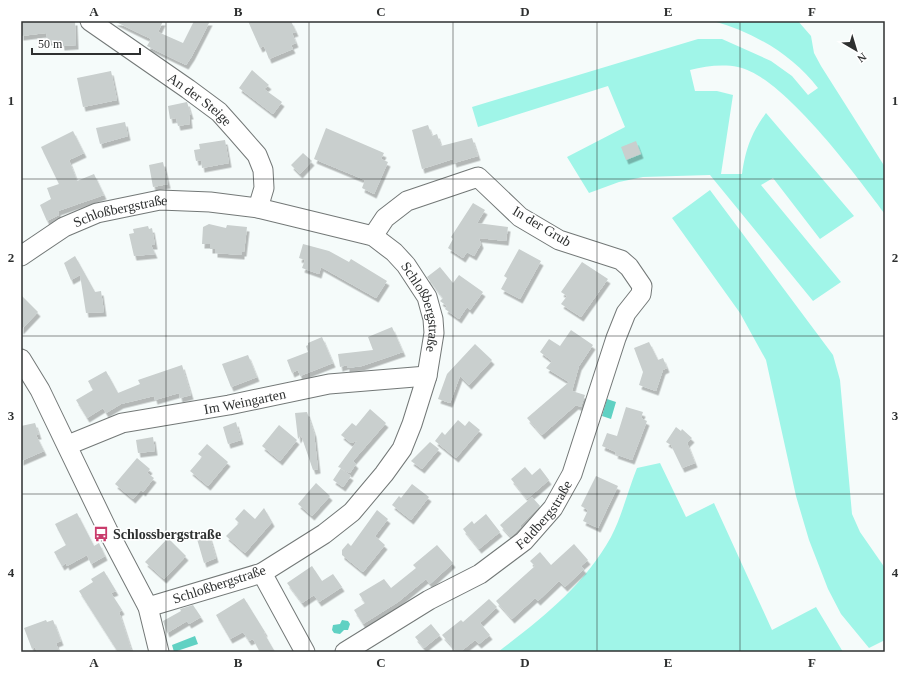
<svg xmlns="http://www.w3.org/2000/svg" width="906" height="673" font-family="Georgia,serif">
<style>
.green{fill:#a0f5e8}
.water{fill:#60d1c3}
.building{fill:#c9cfce;filter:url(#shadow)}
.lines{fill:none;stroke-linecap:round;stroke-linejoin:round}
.minor-casing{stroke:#737877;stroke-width:21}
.minor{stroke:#fff;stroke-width:19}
.grid{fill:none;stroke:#2e3030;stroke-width:1;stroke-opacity:0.55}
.labels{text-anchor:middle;stroke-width:3;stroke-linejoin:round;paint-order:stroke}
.street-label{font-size:14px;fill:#2e3030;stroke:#fff}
.poi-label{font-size:14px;font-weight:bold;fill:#2e3030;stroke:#fff;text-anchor:start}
.neatline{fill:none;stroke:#2e3030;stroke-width:1.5}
.grid-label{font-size:13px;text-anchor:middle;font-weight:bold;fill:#2e3030}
</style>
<defs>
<filter id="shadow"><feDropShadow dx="2.5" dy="4.5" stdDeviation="0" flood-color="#0004"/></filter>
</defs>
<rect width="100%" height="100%" fill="#f5fbfa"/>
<path class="green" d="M713 21H798L811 36 814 53 821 66 885 167V214C857 177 783 76 738 67 723 64 705 66 690 70L695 91H717L733 95 721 174H742C746 148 751 134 766 113L854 216 820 239 773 178 761 185 841 282 813 301 710 175 643 177 619 182 589 193 567 157 625 127 608 86 478 127 472 107 698 39H722L771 61 792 76 808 95 818 88C792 54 753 32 713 21Z
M710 190 833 355 840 380 852 514 860 532 885 568V640L869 648 841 614 828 589 809 540 796 496 766 360 740 313 672 218Z
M660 463 686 517 714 503 772 630 816 607 843 652H498C541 619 584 586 611 537 622 516 628 490 637 468Z"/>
<path class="water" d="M607 399 616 402 611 419 602 416Z
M342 620 348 621 350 624 348 630H344L340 634 334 633 332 630 333 625 340 624Z
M195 636 198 644 174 652 172 645Z"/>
<path class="building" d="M21 21H75L76 45 62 46 61 40 48 41 46 33 21 36Z
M114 21H163L158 32 183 43 194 21H210L192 56 186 65 147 46 151 39Z
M248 21H291L296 32 292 33 296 43 291 45 293 49 269 59 264 46 260 48Z
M252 70 269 85 264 89 282 102 273 114 239 88Z
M111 71 117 100 83 107 77 78Z
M187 102 191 115H189L190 124 178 126 176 118 170 119 168 106Z
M125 122 128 136 100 144 96 128Z
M428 125 432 136 437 134 441 146 472 138 478 156 454 163 453 159 422 169 412 130Z
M326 128 384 153 381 159 388 162 374 194 362 188 365 180 314 159Z
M73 131 84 153 69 160 77 181 94 174 104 195 58 211 59 215 47 221 40 205 51 199 47 188 59 184 41 147Z
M225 140 229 163 202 168 201 160 196 161 194 150 200 149 199 144Z
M636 141 641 154 626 160 621 147Z
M303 153 312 161 300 174 291 165Z
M163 162 168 184 153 187 149 165Z
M473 203 485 210 477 223 508 227 506 241 479 238 481 244 474 256 467 252 463 258 448 248 453 239 451 237Z
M209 224 226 228 227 225 247 227 244 252H242V255L215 253V249H210V244H202L203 227Z
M148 226 149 229 152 228 155 245H151L155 254 134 256 129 234 134 233 133 229Z
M303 244 329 251 349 262 351 259 387 281 376 298 321 267 319 274 302 268 305 260 299 258Z
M519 249 541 261 520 299 501 289 507 278 504 276Z
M75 256 95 292 101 291 104 312 86 313 80 275 71 280 64 263Z
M582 262 608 279 581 317 561 304 567 296 561 292Z
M440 267 453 283 459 275 483 292 470 310 467 307 459 319 445 309 447 306 440 301 443 298 427 277Z
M21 295 38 312 21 330Z
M392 327 403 352 362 366 347 368V365L340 367 338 354 373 350 368 337Z
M571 330 593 345 579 366 572 391 585 395 581 407 576 405 542 435 527 418 569 382 546 368 552 361 540 352 549 339 560 346Z
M322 337 333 363 300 376 298 370 292 373 287 360 308 352 306 346 308 345V343Z
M649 342 658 360 663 358 667 368 663 370 656 391 639 385 643 372 634 348Z
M475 344 492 360 469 385 460 376 450 403 438 399 447 374Z
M248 355 257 377 231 387 222 364Z
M182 365 191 395 180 398 179 393 155 400 154 396 121 404 106 413 103 408 87 418 76 400 93 390 88 381 106 371 118 393 140 384 138 380Z
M626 407 643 412 641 418 647 421 632 460 615 454 616 452 602 446 607 433 617 436Z
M370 409 386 423 353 461 356 464 350 473 341 469 351 476 343 487 333 480 341 468 338 467 357 441 351 443 341 435 352 423 356 426Z
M307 412 314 433 318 469 313 470 301 435 298 439 295 413Z
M458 420 465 426 469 421 480 430 456 458 435 441 442 432 445 435Z
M236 422 241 440 228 444 223 427Z
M35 423 39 435H36L44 451 21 461V426Z
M279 425 297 440 280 461 262 446Z
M676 427 681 431 682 429 692 438 687 443 695 463 682 468 671 445 666 442Z
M153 437 155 451 138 453 136 440Z
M430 442 439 449 422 469 411 461Z
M207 444 228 462 208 486 190 471 202 457 198 454Z
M137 458 150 469 147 473 154 478 143 492 141 490 133 499 115 484Z
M525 467 532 475 540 468 549 480 527 499 511 479Z
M596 476 618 486 598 528 583 521 588 510 581 506Z
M316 483 330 496 312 516 298 504Z
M412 484 429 497 411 520 392 505 399 496 401 498Z
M532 497 540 506 520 526 521 527 511 537 500 525Z
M264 508 272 522 245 553 226 536 239 523 235 519 244 509 255 519Z
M377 510 388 519 375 536 385 545 363 572 342 555V550L348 543 351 546Z
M77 513 94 546 99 543 105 556 91 564 87 555 67 566 66 563 62 566 54 552 66 545 55 524Z
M486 514 500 532 479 549 463 529 472 521 474 524Z
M209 535 216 558 204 563 197 539Z
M168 538 186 556 164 579 145 562Z
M574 544 588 560 581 566 584 569 565 587 559 581 538 601 535 598 512 619 496 601 535 566 530 561 540 552 551 565Z
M437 545 453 563 430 584 426 579 398 602 363 624 354 610 365 603 359 594 384 579 391 588 416 568 413 565Z
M312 566 322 581 333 574 342 587 319 602 314 595 302 603 287 583Z
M104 571 116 591 111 593 122 610 119 612 132 652H118L79 591 93 582 91 579Z
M244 598 265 632 264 633 275 652H260L253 639 249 641 243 632 230 639 216 615Z
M489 599 497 607 480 623 490 635 479 644 475 640 460 652H457L442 635 461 620 463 622Z
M193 605 201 617 189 624 187 621 167 633 163 621 181 611 180 609Z
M46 620 47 622 53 620 61 641 56 643 59 652H37L35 647 32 649 24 628Z
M431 624 440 635 424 648 415 637Z"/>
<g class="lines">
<defs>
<g id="minor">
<path id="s1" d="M90 21 188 89 219 112 236 131 257 155 263 170 264 188 258 208"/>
<path id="s2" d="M21 256 64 227 97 213 160 200 210 202 258 208 373 236 394 252 406 265 427 297 433 319 434 333 427 376 412 424 402 449 384 474 352 512 324 534 262 573 148 607"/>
<path d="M21 359 40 390 108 531 148 607 159 652"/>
<path id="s3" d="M68 445 122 423 229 405 329 384 427 376"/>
<path d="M262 573 305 652"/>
<path id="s4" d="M345 652 429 600 480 574 524 541 553 508 572 474 616 338 626 313 641 294 642 286 629 267 621 260 559 240 520 217 478 177 407 201 385 218 373 236"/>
</g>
</defs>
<use href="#minor" class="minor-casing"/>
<use href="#minor" class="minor"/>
</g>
<path class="grid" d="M166 21V652M309 21V652M453 21V652M597 21V652M740 21V652M21 179H885M21 336H885M21 494H885"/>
<defs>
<symbol id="bus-bare" viewBox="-9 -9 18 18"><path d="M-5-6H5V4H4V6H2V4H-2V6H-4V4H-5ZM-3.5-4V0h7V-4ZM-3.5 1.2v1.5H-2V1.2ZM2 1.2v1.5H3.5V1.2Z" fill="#c93c6c" stroke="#fff" stroke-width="2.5" paint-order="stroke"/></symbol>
</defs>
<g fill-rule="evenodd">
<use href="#bus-bare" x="90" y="523" width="22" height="22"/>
</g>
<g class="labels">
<g class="street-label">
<text dy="5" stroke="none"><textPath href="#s1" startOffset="135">An der Steige</textPath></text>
<text dy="5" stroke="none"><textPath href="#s2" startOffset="111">Schloßbergstraße</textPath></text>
<text transform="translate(542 226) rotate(31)" y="5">In der Grub</text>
<text dy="5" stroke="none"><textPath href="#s2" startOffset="459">Schloßbergstraße</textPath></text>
<text dy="5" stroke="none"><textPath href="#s3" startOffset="183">Im Weingarten</textPath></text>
<text dy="5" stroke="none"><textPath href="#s4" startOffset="244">Feldbergstraße</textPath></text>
<text transform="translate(219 584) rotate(-18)" y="5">Schloßbergstraße</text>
</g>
<g class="poi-label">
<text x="113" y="539">Schlossbergstraße</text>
</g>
</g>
<rect width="906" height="673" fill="none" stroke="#ffffff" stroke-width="44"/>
<g transform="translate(856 50) rotate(142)" stroke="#ffffff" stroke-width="3" paint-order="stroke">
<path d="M0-3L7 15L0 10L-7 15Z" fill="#2e3030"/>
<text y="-6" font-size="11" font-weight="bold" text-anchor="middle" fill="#2e3030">N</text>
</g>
<path d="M32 48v6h108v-6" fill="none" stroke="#2e3030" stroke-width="2"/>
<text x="38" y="48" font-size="12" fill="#2e3030" stroke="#ffffff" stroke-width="3" paint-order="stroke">50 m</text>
<rect x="22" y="22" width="862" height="629" class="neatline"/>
<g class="grid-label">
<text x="94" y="16">A</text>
<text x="238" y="16">B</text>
<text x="381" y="16">C</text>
<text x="525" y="16">D</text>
<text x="668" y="16">E</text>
<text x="812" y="16">F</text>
<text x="11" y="105">1</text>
<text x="895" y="105">1</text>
<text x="11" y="262">2</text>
<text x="895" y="262">2</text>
<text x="11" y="420">3</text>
<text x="895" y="420">3</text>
<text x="11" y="577">4</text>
<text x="895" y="577">4</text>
<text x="94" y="667">A</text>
<text x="238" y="667">B</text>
<text x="381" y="667">C</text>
<text x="525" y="667">D</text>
<text x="668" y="667">E</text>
<text x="812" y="667">F</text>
</g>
</svg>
